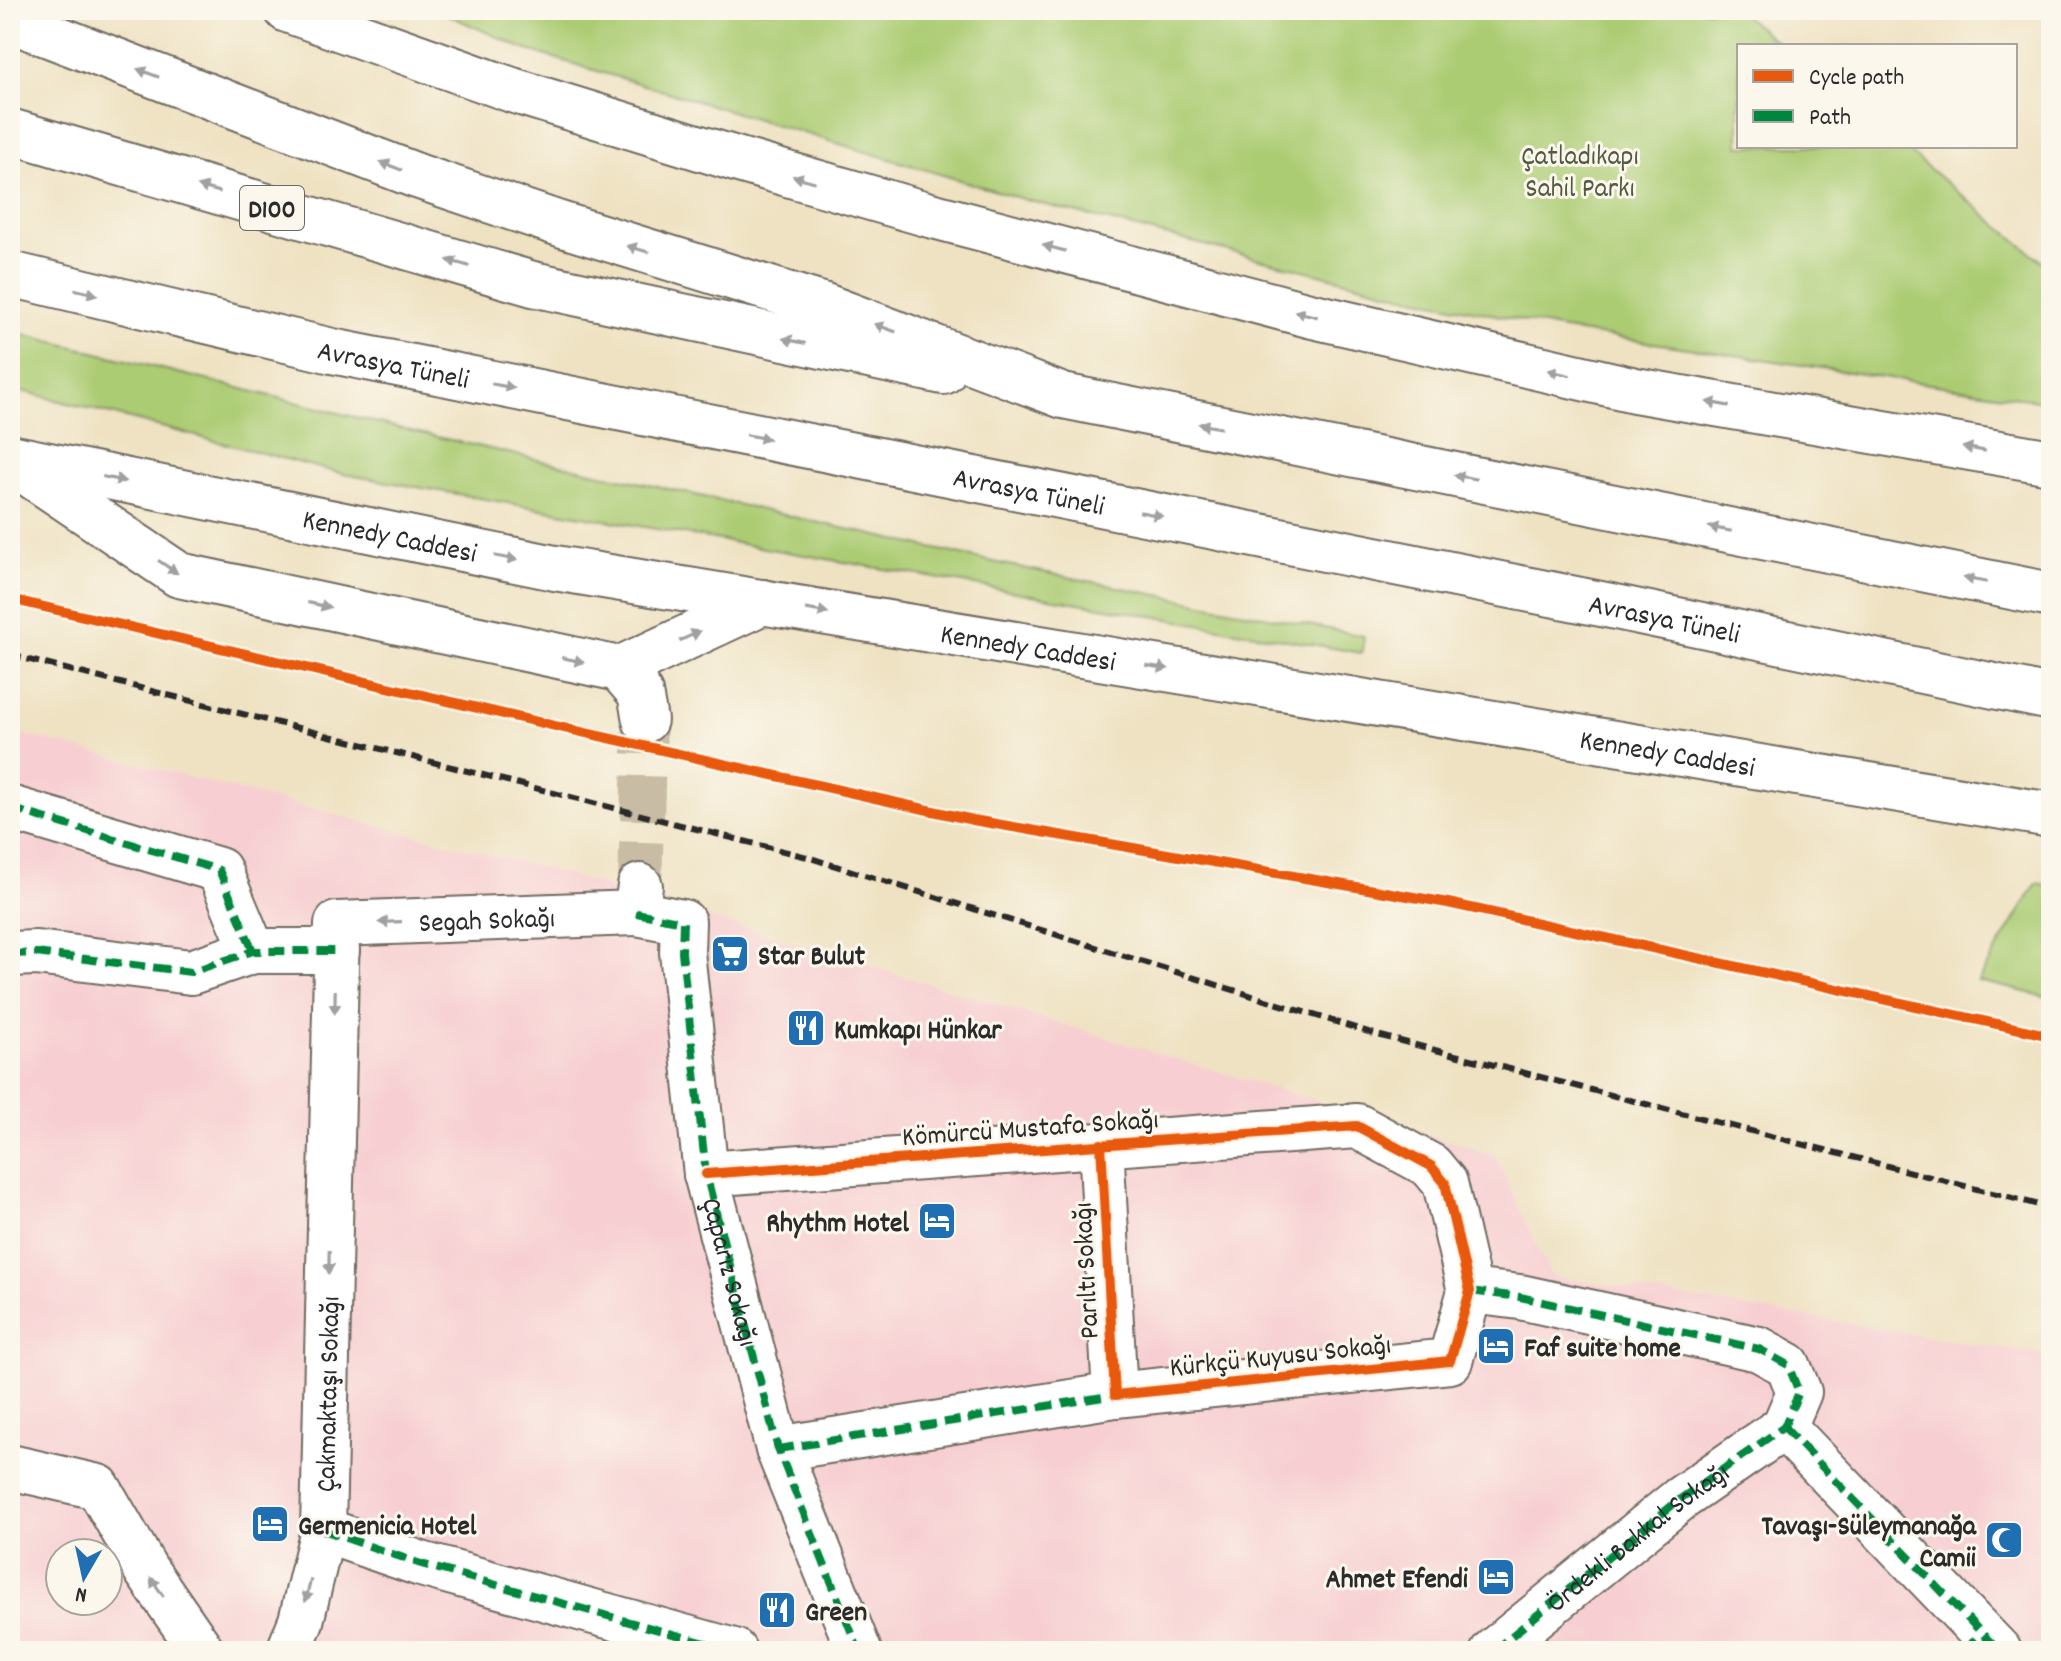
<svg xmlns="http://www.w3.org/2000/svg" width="2061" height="1661" font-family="Dekko,sans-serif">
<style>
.built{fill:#f7cfd2;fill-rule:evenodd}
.green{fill:#accc73;stroke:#6c7c4f;stroke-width:2}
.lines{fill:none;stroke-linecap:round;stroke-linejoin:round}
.primary-tunnel{stroke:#c8bda4;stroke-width:44;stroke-dasharray:44 22;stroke-linecap:butt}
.pedestrian-casing{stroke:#706b60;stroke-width:48}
.minor-casing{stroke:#706b60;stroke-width:48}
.tertiary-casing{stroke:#706b60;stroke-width:48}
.primary-casing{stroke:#706b60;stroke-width:48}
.trunk-casing{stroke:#706b60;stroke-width:48}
.pedestrian{stroke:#fff;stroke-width:44}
.minor{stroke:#fff;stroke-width:44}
.tertiary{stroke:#fff;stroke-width:44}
.primary{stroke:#fff;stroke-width:44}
.trunk{stroke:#fff;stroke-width:44}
.rail{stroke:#2b2b2b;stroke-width:6;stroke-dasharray:12 6;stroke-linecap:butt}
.quiet{stroke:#00873e;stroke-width:8;stroke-dasharray:16 8;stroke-linecap:butt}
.cycleway-casing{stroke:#fbf7ec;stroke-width:15}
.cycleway{stroke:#e8590c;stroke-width:10}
.oneway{fill:#a0a0a0}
.labels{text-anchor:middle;stroke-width:6;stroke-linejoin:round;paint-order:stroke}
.shield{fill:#fbf7ec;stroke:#696865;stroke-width:2}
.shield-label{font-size:26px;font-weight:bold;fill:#2b2b2b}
.park-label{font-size:28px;fill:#525b41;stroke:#fbf7ec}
.street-label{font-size:28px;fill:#2b2b2b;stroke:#fbf7ec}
.poi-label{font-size:28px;font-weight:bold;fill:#2b2b2b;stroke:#fbf7ec;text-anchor:start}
</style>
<rect width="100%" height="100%" fill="#fbf7ec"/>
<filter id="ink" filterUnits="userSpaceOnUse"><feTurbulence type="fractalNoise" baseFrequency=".0125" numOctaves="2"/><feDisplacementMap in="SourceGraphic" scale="16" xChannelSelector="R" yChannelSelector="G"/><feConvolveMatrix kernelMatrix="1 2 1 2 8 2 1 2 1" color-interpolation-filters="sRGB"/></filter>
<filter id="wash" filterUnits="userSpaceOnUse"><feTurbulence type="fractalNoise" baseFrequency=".006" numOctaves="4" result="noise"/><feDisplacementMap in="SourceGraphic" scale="32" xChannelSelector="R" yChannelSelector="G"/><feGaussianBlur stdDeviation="1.8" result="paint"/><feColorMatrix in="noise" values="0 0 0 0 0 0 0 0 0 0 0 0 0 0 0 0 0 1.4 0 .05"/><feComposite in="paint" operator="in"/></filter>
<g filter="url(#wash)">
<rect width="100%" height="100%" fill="#efe2c2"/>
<path class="built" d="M10 731 566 874 1495 1155 1551 1276 2051 1356V1651H10ZM60 1553H108V1601H60Z"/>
<path class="green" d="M437 10H1738L1781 46H1739V146H1902L2051 269V402L1572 331 1410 297 1026 200 524 49Z
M10 331 415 432 998 563 1364 636 1362 653 343 474 10 388Z
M2037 883 2051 886V998L1978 981Z"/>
</g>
<g filter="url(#ink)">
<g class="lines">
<path class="primary-tunnel" d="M640 886 645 720"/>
<defs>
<g id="pedestrian">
<path id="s1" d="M636 913 683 922 682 952 706 1174 778 1449 859 1651"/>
<path d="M778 1449 1115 1395"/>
<path d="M323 1530 421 1564 734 1651"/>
</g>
<path id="minor" d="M10 808 219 870 253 951
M10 954 36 953 191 972 253 951H337
M706 1174 1357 1126 1431 1166 1445 1183 1470 1291 1450 1361 1115 1395 1101 1144
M1470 1291 1520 1297 1759 1349 1788 1365 1799 1392 1784 1427
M1784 1427 1999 1651
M1493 1651 1680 1499 1784 1427"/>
<g id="tertiary">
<path d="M10 1467 98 1487 146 1570 202 1651"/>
<path id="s2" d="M289 1651 301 1621 323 1530 337 924 636 913"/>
</g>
<g id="primary">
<path d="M287 10 512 90 739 160 930 215 1309 315 1635 390 2051 462"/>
<path id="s3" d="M10 457 555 568 2051 815"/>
<path d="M19 467 179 575 619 669 763 602"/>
<path d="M619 669 640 693 645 720"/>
<path d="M636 913 640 886"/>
</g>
<g id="trunk">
<path d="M10 20 417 176 563 225 825 306 1063 396 2051 595"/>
<path d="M10 131 533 284 943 372"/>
<path id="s4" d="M10 274 332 351 1611 606 2051 698"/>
</g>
</defs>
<use href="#pedestrian" class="pedestrian-casing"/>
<use href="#minor" class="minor-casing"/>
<use href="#tertiary" class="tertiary-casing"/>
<use href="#primary" class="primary-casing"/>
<use href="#trunk" class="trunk-casing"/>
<use href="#pedestrian" class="pedestrian"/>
<use href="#minor" class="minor"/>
<use href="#tertiary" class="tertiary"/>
<use href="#primary" class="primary"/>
<use href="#trunk" class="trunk"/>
<path class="rail" d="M10 655 807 857 1381 1036 2051 1208"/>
<g class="quiet">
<path d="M10 808 219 870 253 951"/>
<path d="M636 913 683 922 682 952 706 1174 778 1449 859 1651"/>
<path d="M10 954 36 953 191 972 253 951H337"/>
<path d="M1470 1291 1520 1297 1759 1349 1788 1365 1799 1392 1784 1427"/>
<path d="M1784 1427 1999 1651"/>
<path d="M778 1449 1122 1394"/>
<path d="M323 1530 421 1564 734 1651"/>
<path id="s5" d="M1493 1651 1680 1499 1784 1427"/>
<path d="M1965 1651 1980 1634"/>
</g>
<defs>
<path id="cycleway" d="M10 599 568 729 973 820 1448 903 2051 1036
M706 1174 1357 1126 1431 1166 1445 1183 1470 1291 1450 1361 1115 1395 1101 1144"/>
</defs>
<use href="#cycleway" class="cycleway-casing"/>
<use href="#cycleway" class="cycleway"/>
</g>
<defs><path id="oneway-solid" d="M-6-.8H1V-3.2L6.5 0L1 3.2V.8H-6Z" transform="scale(2)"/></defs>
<g class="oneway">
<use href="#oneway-solid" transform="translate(148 73) rotate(-159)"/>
<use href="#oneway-solid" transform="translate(391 166) rotate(-159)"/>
<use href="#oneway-solid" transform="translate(804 179) rotate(-164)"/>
<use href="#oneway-solid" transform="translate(209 189) rotate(-164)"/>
<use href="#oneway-solid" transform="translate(1054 248) rotate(-165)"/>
<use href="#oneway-solid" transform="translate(638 249) rotate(-163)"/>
<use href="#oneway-solid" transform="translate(458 263) rotate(-164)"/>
<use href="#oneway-solid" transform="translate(86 292) rotate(13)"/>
<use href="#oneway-solid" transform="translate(1306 314) rotate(-166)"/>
<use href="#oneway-solid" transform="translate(885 328) rotate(-160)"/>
<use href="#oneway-solid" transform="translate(794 341) rotate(-168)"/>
<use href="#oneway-solid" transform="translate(1559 373) rotate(-167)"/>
<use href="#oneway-solid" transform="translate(503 386) rotate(11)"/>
<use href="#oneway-solid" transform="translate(1718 404) rotate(-170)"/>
<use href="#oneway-solid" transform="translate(1210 426) rotate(-169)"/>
<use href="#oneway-solid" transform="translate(758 437) rotate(11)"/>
<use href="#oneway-solid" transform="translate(1974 449) rotate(-170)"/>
<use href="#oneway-solid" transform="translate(1465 477) rotate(-169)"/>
<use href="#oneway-solid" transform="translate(114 479) rotate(12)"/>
<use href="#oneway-solid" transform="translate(1151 514) rotate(11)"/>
<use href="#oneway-solid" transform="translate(1720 529) rotate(-169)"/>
<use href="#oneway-solid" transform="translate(506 558) rotate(11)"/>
<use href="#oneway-solid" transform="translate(168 567) rotate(34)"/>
<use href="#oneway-solid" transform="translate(1975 580) rotate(-169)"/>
<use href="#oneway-solid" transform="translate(319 605) rotate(12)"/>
<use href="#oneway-solid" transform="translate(817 611) rotate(10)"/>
<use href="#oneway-solid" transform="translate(690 636) rotate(-25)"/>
<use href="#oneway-solid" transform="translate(573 660) rotate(12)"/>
<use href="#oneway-solid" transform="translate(1157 667) rotate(9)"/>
<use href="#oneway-solid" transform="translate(390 922) rotate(178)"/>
<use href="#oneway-solid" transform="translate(335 1002) rotate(91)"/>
<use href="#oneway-solid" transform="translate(329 1262) rotate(91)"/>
<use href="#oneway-solid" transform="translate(157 1587) rotate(-125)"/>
<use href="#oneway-solid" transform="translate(308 1591) rotate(104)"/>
</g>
</g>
<defs>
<symbol id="supermarket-square" viewBox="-11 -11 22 22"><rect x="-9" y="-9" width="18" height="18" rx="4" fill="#1f6fb2" stroke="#fbf7ec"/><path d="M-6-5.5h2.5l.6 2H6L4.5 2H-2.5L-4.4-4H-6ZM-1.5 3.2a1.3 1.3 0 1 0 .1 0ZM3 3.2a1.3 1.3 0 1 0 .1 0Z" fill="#fff"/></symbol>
<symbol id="restaurant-square" viewBox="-11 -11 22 22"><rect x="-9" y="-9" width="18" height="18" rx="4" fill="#1f6fb2" stroke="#fbf7ec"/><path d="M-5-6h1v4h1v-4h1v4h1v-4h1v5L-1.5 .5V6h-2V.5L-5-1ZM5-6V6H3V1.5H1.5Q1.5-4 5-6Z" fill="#fff"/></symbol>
<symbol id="hotel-square" viewBox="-11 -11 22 22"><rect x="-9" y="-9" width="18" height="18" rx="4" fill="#1f6fb2" stroke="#fbf7ec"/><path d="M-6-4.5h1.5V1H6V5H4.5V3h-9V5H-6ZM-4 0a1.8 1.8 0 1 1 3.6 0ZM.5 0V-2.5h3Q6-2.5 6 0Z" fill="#fff"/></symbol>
<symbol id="mosque-square" viewBox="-11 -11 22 22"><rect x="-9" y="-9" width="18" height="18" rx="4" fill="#1f6fb2" stroke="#fbf7ec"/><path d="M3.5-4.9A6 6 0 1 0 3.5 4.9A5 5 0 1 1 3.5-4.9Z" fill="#fff"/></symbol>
</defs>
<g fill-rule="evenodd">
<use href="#supermarket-square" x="708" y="932" width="44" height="44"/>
<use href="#restaurant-square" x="784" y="1006" width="44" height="44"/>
<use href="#hotel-square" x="915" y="1199" width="44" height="44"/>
<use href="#hotel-square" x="1474" y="1324" width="44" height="44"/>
<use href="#hotel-square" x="248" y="1502" width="44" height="44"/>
<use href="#mosque-square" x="1982" y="1518" width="44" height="44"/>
<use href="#hotel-square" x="1474" y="1555" width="44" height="44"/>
<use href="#restaurant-square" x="755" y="1588" width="44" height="44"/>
</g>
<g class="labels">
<rect class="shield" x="240" y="186" width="64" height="44" rx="6"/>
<g class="shield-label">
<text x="272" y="217">D100</text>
</g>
<g class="park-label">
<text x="1580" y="164">Çatladıkapı<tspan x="1580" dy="32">Sahil Parkı</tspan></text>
</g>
<g class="street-label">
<text dy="10" stroke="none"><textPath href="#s4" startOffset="394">Avrasya Tüneli</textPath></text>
<text dy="10" stroke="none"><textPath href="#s4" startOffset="1042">Avrasya Tüneli</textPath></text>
<text dy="10" stroke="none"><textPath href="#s3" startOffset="388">Kennedy Caddesi</textPath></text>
<text dy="10" stroke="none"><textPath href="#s4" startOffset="1690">Avrasya Tüneli</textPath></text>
<text dy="10" stroke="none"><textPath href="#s3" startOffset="1036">Kennedy Caddesi</textPath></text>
<text dy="10" stroke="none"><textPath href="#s3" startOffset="1684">Kennedy Caddesi</textPath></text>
<text dy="10" stroke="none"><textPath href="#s2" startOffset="882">Segah Sokağı</textPath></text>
<text transform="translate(1030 1126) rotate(-4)" y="10">Kömürcü Mustafa Sokağı</text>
<text dy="10" stroke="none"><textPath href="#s1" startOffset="402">Çaparız Sokağı</textPath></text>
<text transform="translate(1084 1271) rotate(-93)" y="10">Parıltı Sokağı</text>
<text transform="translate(1280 1354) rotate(-6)" y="10">Kürkçü Kuyusu Sokağı</text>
<text dy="10" stroke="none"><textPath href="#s2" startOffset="262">Çakmaktaşı Sokağı</textPath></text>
<text dy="10" stroke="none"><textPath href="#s5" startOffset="184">Ördekli Bakkal Sokağı</textPath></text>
</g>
<g class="poi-label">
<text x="758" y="964">Star Bulut</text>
<text x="834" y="1038">Kumkapı Hünkar</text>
<text x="909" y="1231" text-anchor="end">Rhythm Hotel</text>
<text x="1524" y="1356">Faf suite home</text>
<text x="298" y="1534">Germenicia Hotel</text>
<text x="1976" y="1534" text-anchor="end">Tavaşı-Süleymanağa<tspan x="1976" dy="32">Camii</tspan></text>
<text x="1468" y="1587" text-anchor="end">Ahmet Efendi</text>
<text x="805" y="1620">Green</text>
</g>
</g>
<rect width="2061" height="1661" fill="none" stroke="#fbf7ec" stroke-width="40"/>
<rect x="1737" y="44" width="280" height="104" fill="#fbf7ec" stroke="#a8a59f" stroke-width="2"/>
<rect x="1753" y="70" width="40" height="12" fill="#e8590c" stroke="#a8a59f" stroke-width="2"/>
<text x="1809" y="84" font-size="24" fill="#2b2b2b">Cycle path</text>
<rect x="1753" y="110" width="40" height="12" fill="#00873e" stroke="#a8a59f" stroke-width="2"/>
<text x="1809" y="124" font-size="24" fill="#2b2b2b">Path</text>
<g transform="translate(84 1577) rotate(189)"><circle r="38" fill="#fbf7ec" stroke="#a8a59f" stroke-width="2"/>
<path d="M0-6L14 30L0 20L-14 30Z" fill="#1f6fb2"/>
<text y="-12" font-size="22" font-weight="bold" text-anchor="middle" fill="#2b2b2b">N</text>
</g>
</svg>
